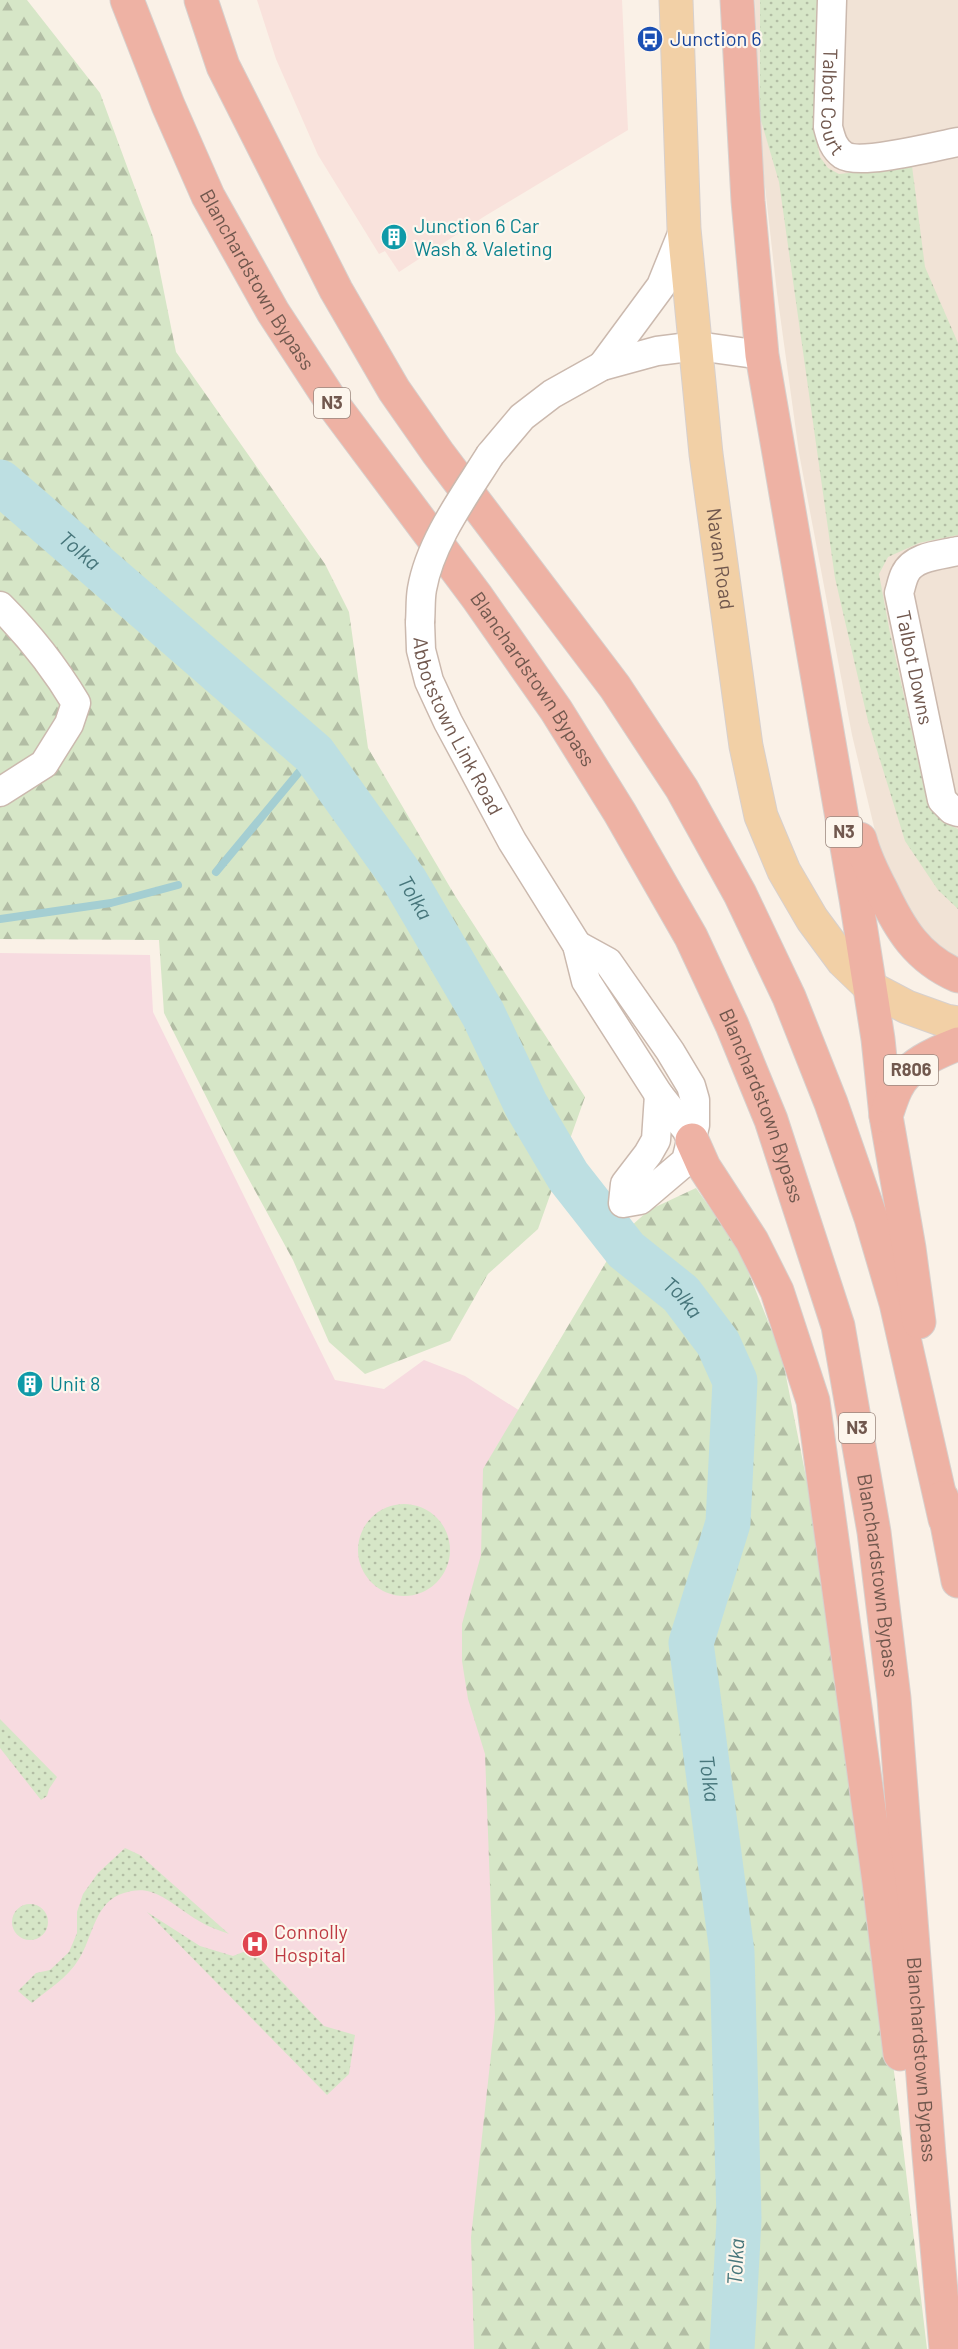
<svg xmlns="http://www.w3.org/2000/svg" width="958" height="2349" font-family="Barlow,sans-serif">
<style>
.residential{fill:#f1e3d6}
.commercial{fill:#f9e2dc}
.medical{fill:#f7dbe0}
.grass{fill:url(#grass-dots)}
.forest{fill:url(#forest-firs)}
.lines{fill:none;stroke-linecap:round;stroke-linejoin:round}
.stream{stroke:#a4ced2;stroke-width:8}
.river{stroke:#bddfe2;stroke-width:45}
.minor-casing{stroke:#cbb9ae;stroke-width:31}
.major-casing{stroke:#d7d0cd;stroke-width:35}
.highway-casing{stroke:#d7d0cd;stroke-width:35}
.minor{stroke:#fff;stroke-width:28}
.major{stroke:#f2d0a6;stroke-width:33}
.highway{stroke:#eeb2a4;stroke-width:33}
.minor-bridge-casing{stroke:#cbb9ae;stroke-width:31;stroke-linecap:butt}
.minor-bridge{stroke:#fff;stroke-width:28}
.labels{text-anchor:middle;stroke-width:4.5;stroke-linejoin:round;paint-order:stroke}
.shield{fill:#fdf6ed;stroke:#9b877e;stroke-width:1.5}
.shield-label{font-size:18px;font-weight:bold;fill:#71584e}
.transit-label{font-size:20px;fill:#164399;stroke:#fdf6ed;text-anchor:start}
.street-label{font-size:20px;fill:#71584e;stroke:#fdf6ed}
.culture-label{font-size:20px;fill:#0d838f;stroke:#fdf6ed;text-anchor:start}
.health-label{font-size:20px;fill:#be3a42;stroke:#fdf6ed;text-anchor:start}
.water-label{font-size:21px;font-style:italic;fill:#47767b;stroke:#fdf6ed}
</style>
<defs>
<pattern id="grass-dots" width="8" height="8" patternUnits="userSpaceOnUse" patternTransform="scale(1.5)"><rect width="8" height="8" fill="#d6e6c7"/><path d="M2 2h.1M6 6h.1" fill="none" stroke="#b2bda4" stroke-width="1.8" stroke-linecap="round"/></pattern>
<pattern id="forest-firs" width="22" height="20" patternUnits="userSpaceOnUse" patternTransform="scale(1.5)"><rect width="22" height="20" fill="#d6e6c7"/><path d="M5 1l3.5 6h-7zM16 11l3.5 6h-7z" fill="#b2bda4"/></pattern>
</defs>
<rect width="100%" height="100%" fill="#faf1e7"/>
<path class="residential" d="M755 0H958V959L951 957 915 922 882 860 852 735 799 453 777 293 757 116Z"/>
<path class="commercial" d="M257 0H622L628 130 485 216 399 272 385 251 379 254 318 155 276 59Z"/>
<path class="medical" d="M0 953 150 955 153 1012 335 1380 384 1389 424 1360 465 1376 531 1418 521 2349H0Z"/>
<path class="grass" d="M760 0H822L817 72V143L820 157 828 168 839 174 912 166 925 267 958 343V535L919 543 888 557 879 574 890 633 927 800 948 824 958 829V909L938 890 905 841 868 721 835 578 779 182 760 117Z
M358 1550a46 46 0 1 1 92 0a46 46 0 1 1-92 0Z
M0 1719 57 1777 49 1789 47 1796 41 1800 0 1748Z
M125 1848 140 1855 229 1934C219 1930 208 1927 199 1921 183 1912 169 1898 151 1892 143 1889 132 1890 124 1893 95 1901 93 1937 79 1959 67 1979 48 1989 32 2003L18 1991 36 1973 50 1970 69 1952 77 1933V1912L83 1894 98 1873Z
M12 1922a18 18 0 1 1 36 0a18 18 0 1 1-36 0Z
M147 1912 200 1946 233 1956 251 1949 324 2026 355 2035 349 2074 327 2095Z"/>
<path class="forest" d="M0 0H27L100 93 153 237 176 352 325 564 349 612 368 748 454 894 585 1097 538 1229 488 1274 450 1341 365 1374 329 1342 293 1260 235 1154 164 1013 159 940 0 939Z
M696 1188 739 1249 782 1356 825 1573 895 2079 927 2349H474L471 2237 495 2018 485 1754 468 1699 462 1661V1624L481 1555 483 1469 615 1247 630 1227 649 1210Z"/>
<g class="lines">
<path class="stream" d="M216 872 314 754
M0 919 111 903 178 885"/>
<path class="river" id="s1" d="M0 482 314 754 405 881 483 1014 526 1105 568 1176 626 1250 681 1294 718 1343 735 1381 728 1523 691 1643 732 1952 739 2219 732 2349"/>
<defs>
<g id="minor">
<path id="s2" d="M832 0 828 127C831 138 833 148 843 155 860 166 936 146 958 142"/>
<path d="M602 366 661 286 684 229"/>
<path d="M490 455 522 417 552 394 602 366 657 351 697 346 762 355"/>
<path id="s3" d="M958 551C941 555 913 556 905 574 902 580 901 587 899 593L942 800 952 810 958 812"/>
<path d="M0 606C29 635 55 668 76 703L69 724 44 764 0 792"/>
<path id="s4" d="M420 622 421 650 429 681 448 722 512 841 577 945 586 981 659 1095 686 1129 692 1140"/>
<path d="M577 945 608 962 670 1051 691 1086 695 1100V1125L686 1161 640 1200 623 1203 625 1184 648 1154 656 1140 659 1095"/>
</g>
<g id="major">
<path id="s5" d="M676 0 684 229 706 454 746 746 761 816 784 871 812 919 843 961 871 988 907 1007 946 1021 958 1023"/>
</g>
<g id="highway">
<path id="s6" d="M127 0 168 105 208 196 273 312 335 407 477 597 556 710 620 813 691 937 732 1025 771 1120 838 1326 874 1532 894 1698 929 2155 946 2349"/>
<path d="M201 0 223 66 336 290 394 390 438 453 615 687 682 789 740 894 789 997 831 1103 871 1218 896 1303 945 1519"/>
<path d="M737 0 748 201 762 355 856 899 878 1039 886 1116 909 1248 919 1322"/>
<path d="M860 839C865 858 873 874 882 891 900 929 917 958 958 976"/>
<path d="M886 1116C889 1107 892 1097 896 1089 907 1065 935 1053 958 1044"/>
<path d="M692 1140 704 1167 752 1241 777 1291 813 1401 879 1882 900 2054"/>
<path d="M942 1498 958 1581"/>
</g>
</defs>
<use href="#minor" class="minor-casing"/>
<use href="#major" class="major-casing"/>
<use href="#highway" class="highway-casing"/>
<use href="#minor" class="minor"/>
<use href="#major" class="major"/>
<use href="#highway" class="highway"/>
<defs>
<path id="minor-bridge" d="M420 622C421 611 420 600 422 589 430 542 465 495 490 455"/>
</defs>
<use href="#minor-bridge" class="minor-bridge-casing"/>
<use href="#minor-bridge" class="minor-bridge"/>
</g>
<defs>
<symbol id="bus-disc" viewBox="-11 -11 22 22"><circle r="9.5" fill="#1a4fb4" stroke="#fdf6ed"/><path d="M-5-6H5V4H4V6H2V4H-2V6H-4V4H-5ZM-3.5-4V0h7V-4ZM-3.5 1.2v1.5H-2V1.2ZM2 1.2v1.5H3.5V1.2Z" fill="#fff"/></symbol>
<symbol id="building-disc" viewBox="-11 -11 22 22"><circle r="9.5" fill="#0f9aa8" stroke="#fdf6ed"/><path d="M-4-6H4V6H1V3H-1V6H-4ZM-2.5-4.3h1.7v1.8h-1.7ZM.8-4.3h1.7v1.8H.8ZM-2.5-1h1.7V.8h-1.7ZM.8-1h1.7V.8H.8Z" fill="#fff"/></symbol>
<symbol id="hospital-disc" viewBox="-11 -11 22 22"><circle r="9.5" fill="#e0444e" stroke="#fdf6ed"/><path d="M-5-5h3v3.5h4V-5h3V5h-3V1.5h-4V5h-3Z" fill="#fff"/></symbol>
</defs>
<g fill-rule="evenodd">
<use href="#bus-disc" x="635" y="24" width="30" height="30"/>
<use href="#building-disc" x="379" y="222" width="30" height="30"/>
<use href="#building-disc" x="15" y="1369" width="30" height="30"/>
<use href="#hospital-disc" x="240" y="1929" width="30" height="30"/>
</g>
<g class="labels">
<g class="shield">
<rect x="314" y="388" width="36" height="30" rx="4.5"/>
<rect x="826" y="817" width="36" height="30" rx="4.5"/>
<rect x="884" y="1055" width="54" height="30" rx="4.5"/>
<rect x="839" y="1413" width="36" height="30" rx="4.5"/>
</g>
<g class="shield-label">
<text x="332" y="409">N3</text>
<text x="844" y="838">N3</text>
<text x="911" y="1076">R806</text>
<text x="857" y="1434">N3</text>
</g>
<g class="transit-label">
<text x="670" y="46">Junction 6</text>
</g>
<g class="street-label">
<text dy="7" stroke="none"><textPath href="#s2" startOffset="102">Talbot Court</textPath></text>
<text dy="7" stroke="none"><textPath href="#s6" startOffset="309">Blanchardstown Bypass</textPath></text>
<text dy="7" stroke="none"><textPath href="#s5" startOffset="561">Navan Road</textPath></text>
<text dy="7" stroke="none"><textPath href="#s3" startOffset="156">Talbot Downs</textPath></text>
<text dy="7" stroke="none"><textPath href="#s6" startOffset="795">Blanchardstown Bypass</textPath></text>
<text dy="7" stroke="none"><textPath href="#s4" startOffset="112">Abbotstown Link Road</textPath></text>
<text dy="7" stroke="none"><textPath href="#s6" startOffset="1281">Blanchardstown Bypass</textPath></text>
<text dy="7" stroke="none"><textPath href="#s6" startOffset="1767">Blanchardstown Bypass</textPath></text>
<text dy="7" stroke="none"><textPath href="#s6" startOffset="2253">Blanchardstown Bypass</textPath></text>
</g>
<g class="culture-label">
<text x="414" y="233">Junction 6 Car<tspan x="414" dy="23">Wash &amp; Valeting</tspan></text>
<text x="50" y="1391">Unit 8</text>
</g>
<g class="health-label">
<text x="274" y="1939">Connolly<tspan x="274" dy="23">Hospital</tspan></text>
</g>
<g class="water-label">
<text dy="7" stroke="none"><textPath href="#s1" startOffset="105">Tolka</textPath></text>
<text dy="7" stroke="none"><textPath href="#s1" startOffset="591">Tolka</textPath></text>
<text dy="7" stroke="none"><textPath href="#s1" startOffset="1077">Tolka</textPath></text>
<text dy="7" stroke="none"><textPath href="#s1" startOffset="1581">Tolka</textPath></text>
<text transform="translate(736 2262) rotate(-87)" y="7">Tolka</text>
</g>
</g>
</svg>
